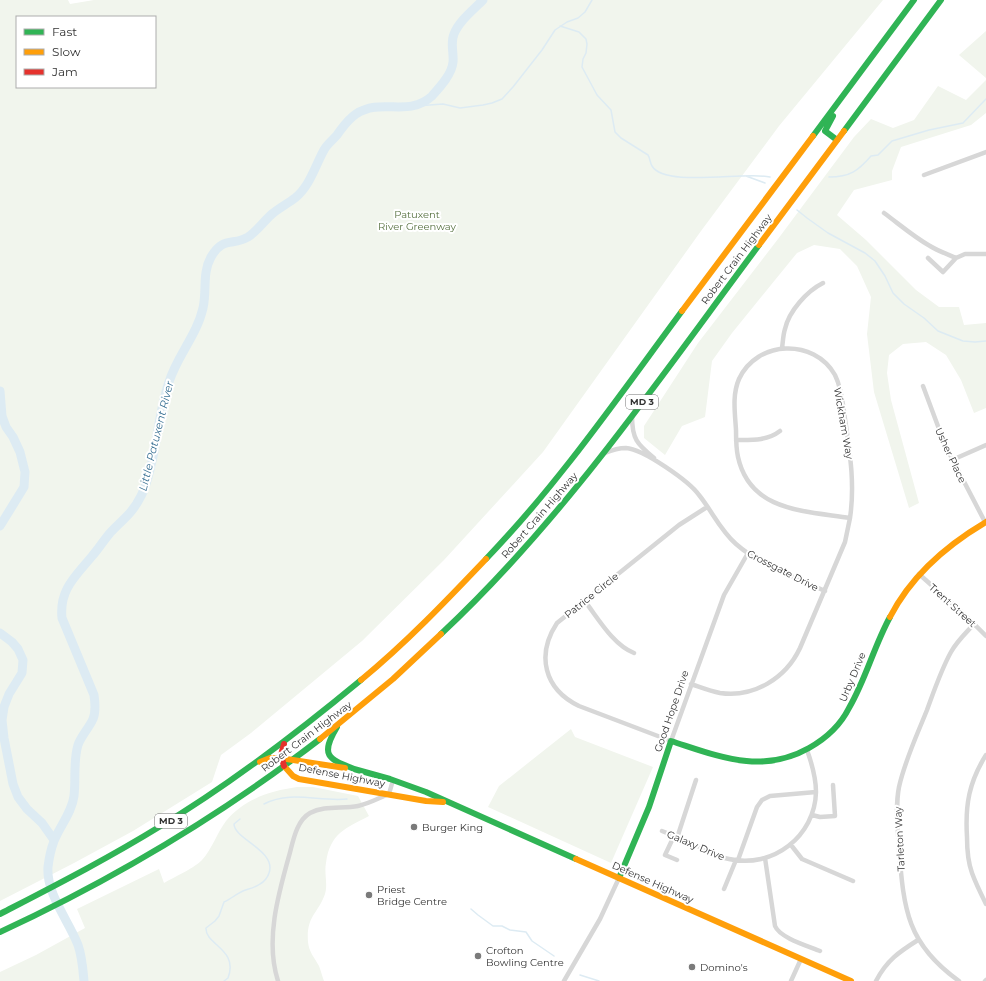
<svg xmlns="http://www.w3.org/2000/svg" width="986" height="981" font-family="Montserrat,sans-serif">
<style>
.green{fill:#f1f5ed;fill-rule:evenodd}
.lines{fill:none;stroke-linecap:round;stroke-linejoin:round}
.stream{stroke:#ddebf3;stroke-width:1.5}
.river{stroke:#ddebf3;stroke-width:9}
.street{stroke:#d7d7d7;stroke-width:4.5}
.fast{stroke:#30b455;stroke-width:6}
.slow{stroke:#ff9f0a;stroke-width:6}
.jam{stroke:#e5322d;stroke-width:6}
.poi-dot{fill:#7a7a7a;stroke:#fff;stroke-width:1.5}
.labels{text-anchor:middle;stroke-width:4;stroke-linejoin:round;paint-order:stroke}
.shield{fill:#fff;stroke:#707070;stroke-width:1}
.shield-label{font-size:9px;font-weight:bold;fill:#333}
.park-label{font-size:10px;fill:#56703f;stroke:#fff}
.street-label{font-size:10px;fill:#333;stroke:#fff}
.poi-label{font-size:10px;fill:#333;stroke:#fff;text-anchor:start}
.water-label{font-size:11px;font-style:italic;fill:#3f7597;stroke:#fff}
</style>
<rect width="100%" height="100%" fill="#fff"/>
<path class="green" d="M0 0H68L70 4 94 0H883L779 126 701 231 543 452 444 560 362 641 251 733 221 755 212 782 133 831 74 863 0 901ZM17 17H155V87H17Z
M986 31V78L959 55Z
M986 80V113L971 125 901 147 892 171V180L854 190 837 215 866 240 916 290 939 307H959L964 325 986 323V408L974 413 961 380 946 355 926 342 903 344 889 355 887 373 891 400 919 503 909 508 874 392 867 334 871 297 857 266 840 249 814 245 797 253 732 333 712 361 705 417 682 426 665 455 644 438V426L698 343 778 239 854 137 871 119 893 128 914 120 938 86 966 100Z
M571 729 575 737 653 767 611 863 488 807 499 786Z
M297 787H313L358 796 369 816C346 828 330 833 326 863 324 873 328 884 325 894 318 914 306 916 308 942 309 952 314 957 319 966 321 971 322 976 324 981H0V972L36 955 85 928 77 909 159 869 164 883C173 878 196 867 202 860 212 849 217 833 226 821 244 799 270 791 297 787Z"/>
<g class="lines">
<path class="stream" d="M560 26 579 32 586 39 587 44 586 53 583 59 582 67 597 95 611 110 615 132 621 138 648 155C650 158 650 163 652 166 665 188 747 171 770 177
M416 106 443 104 460 108 483 105 492 103 502 99 513 87 542 50 555 30 567 22 578 18 585 12 592 0
M746 176 765 183
M829 177C850 177 858 171 871 156L878 155 892 141 929 130 963 123 986 99
M797 210 807 218 828 233 865 253 875 261 885 276 893 293 904 304 924 318 938 331 963 341 975 342 986 341
M264 804C291 790 319 802 347 799
M471 909 478 915 493 926H502L510 930 526 932 532 941 554 956
M580 975 599 981
M224 981 228 978C239 949 205 945 206 928L215 921 219 916 224 902C231 899 236 894 243 891 248 889 254 888 260 884 264 882 268 877 269 873 277 851 234 839 234 824L240 819"/>
<path class="river" d="M0 391 2 416 6 427 13 437 20 452 25 472 24 487 0 526
M0 633 12 642 18 649 23 660 22 673 9 694 4 707 2 720 4 738 13 784 18 797 27 809 42 823 54 840
M84 981C83 969 82 956 78 945 69 921 46 894 48 867 49 858 51 849 54 841 60 826 72 812 74 796 76 780 73 761 78 745 81 736 89 728 93 719 96 712 95 702 94 695L62 618C59 589 76 576 93 555 99 548 104 540 110 533 123 519 132 514 141 496 147 485 149 473 152 461 158 435 160 408 169 382 177 356 197 335 203 308 207 291 202 273 211 257 223 236 233 246 248 237 257 231 264 221 272 214 279 208 287 204 295 198 310 186 315 166 324 150 327 144 333 140 337 135 343 127 347 120 356 114 382 97 408 118 432 96 440 87 452 74 453 62 454 53 450 43 454 34 459 21 473 10 483 0"/>
<path class="street" d="M924 175 986 152
M884 213C899 224 914 237 930 246 938 251 947 254 956 258L965 254H986
M928 258 943 272 956 258
M782 348C783 342 783 335 785 329 789 311 807 291 823 283
M923 386 945 445 985 522
M632 416C632 439 637 444 654 458
M736 440C752 440 767 441 780 431
M605 453C612 450 618 448 626 448 643 449 689 481 699 495 712 511 720 530 736 544 761 566 795 577 825 591
M952 460 986 445
M707 507 679 525 557 623C536 655 544 689 579 706L671 741 724 595 748 553
M919 574 966 616 986 636
M584 600C598 618 613 645 634 653
M691 684C700 687 710 691 720 693 754 698 786 678 800 648L845 542 850 518C806 511 750 512 738 457 736 448 736 439 736 430 735 413 732 395 739 379 757 340 814 338 835 375 842 389 843 405 845 419 850 454 855 484 850 518
M986 755C969 782 965 805 967 837 967 849 968 862 972 873 976 884 981 894 986 904
M812 815 820 817 835 816 833 785
M662 831C677 837 692 844 707 850 714 854 722 858 729 859 773 869 815 836 816 792 816 777 812 764 807 750
M674 836 665 855 677 860
M677 838 696 780
M791 845 802 859 853 881
M765 858 775 926C780 938 808 946 820 951
M738 860 757 807 762 800 770 796 816 792
M724 889 736 860
M278 981C265 941 278 895 289 856 293 842 296 821 310 813 324 805 342 809 358 806 368 804 379 798 389 794L393 780
M564 981 600 919 619 878
M791 981 801 959
M876 981C887 960 899 952 918 940
M959 981C907 944 904 910 899 850 898 829 895 807 899 787 905 760 917 735 927 710 934 691 941 670 951 652 957 641 966 633 974 624
M985 981 986 980"/>
<path class="fast" d="M833 116 825 131 837 140
M844 131 941 0
M813 136 914 0
M486 559C559 483 619 396 682 311
M441 634C564 519 659 379 759 245
M337 727C319 757 329 759 357 770
M354 769 390 779 426 792 576 859
M619 878 649 807 671 741C718 756 761 775 809 748 825 739 840 726 849 708 866 679 874 646 890 617
M0 914C54 886 107 859 159 827 231 784 297 733 361 680
M0 932C114 879 220 816 320 739"/>
<path class="slow" d="M759 245 844 131
M682 311 813 136
M890 617C911 576 947 545 986 522
M361 680C406 643 446 601 486 559
M320 739 393 679 441 634
M260 762 270 758H280L345 768
M284 766 293 776 299 779 426 801 443 802
M576 859 851 981"/>
<path class="jam" d="M284 744 281 755 284 766"/>
</g>
<g class="poi-dot">
<circle cx="414" cy="827" r="4"/>
<circle cx="369" cy="895" r="4"/>
<circle cx="478" cy="956" r="4"/>
<circle cx="692" cy="967" r="4"/>
</g>
<g class="labels">
<g class="shield">
<rect x="626" y="395" width="32" height="14" rx="3"/>
<rect x="155" y="814" width="32" height="14" rx="3"/>
</g>
<g class="shield-label">
<text x="642" y="405">MD 3</text>
<text x="171" y="824">MD 3</text>
</g>
<g class="park-label">
<text x="417" y="218">Patuxent<tspan x="417" dy="12">River Greenway</tspan></text>
</g>
<g class="street-label">
<text transform="translate(736 259) rotate(-53)" y="4">Robert Crain Highway</text>
<text transform="translate(844 423) rotate(80)" y="4">Wickham Way</text>
<text transform="translate(951 455) rotate(65)" y="4">Usher Place</text>
<text transform="translate(539 515) rotate(-49)" y="4">Robert Crain Highway</text>
<text transform="translate(783 570) rotate(27)" y="4">Crossgate Drive</text>
<text transform="translate(591 595) rotate(-39)" y="4">Patrice Circle</text>
<text transform="translate(953 605) rotate(42)" y="4">Trent Street</text>
<text transform="translate(852 677) rotate(-67)" y="4">Urby Drive</text>
<text transform="translate(671 711) rotate(-71)" y="4">Good Hope Drive</text>
<text transform="translate(306 736) rotate(-37)" y="4">Robert Crain Highway</text>
<text transform="translate(342 775) rotate(11)" y="4">Defense Highway</text>
<text transform="translate(899 839) rotate(-93)" y="4">Tarleton Way</text>
<text transform="translate(696 845) rotate(23)" y="4">Galaxy Drive</text>
<text transform="translate(653 882) rotate(24)" y="4">Defense Highway</text>
</g>
<g class="poi-label">
<text x="422" y="831">Burger King</text>
<text x="377" y="893">Priest<tspan x="377" dy="12">Bridge Centre</tspan></text>
<text x="486" y="954">Crofton<tspan x="486" dy="12">Bowling Centre</tspan></text>
<text x="700" y="971">Domino's</text>
</g>
<g class="water-label">
<text transform="translate(156 436) rotate(-76)" y="4">Little Patuxent River</text>
</g>
</g>
<rect x="16" y="16" width="140" height="72" fill="#ffffff" stroke="#adadad"/>
<rect x="24" y="29" width="20" height="6" fill="#30b455" stroke="#adadad"/>
<text x="52" y="36" font-size="12" fill="#333333">Fast</text>
<rect x="24" y="49" width="20" height="6" fill="#ff9f0a" stroke="#adadad"/>
<text x="52" y="56" font-size="12" fill="#333333">Slow</text>
<rect x="24" y="69" width="20" height="6" fill="#e5322d" stroke="#adadad"/>
<text x="52" y="76" font-size="12" fill="#333333">Jam</text>
</svg>
